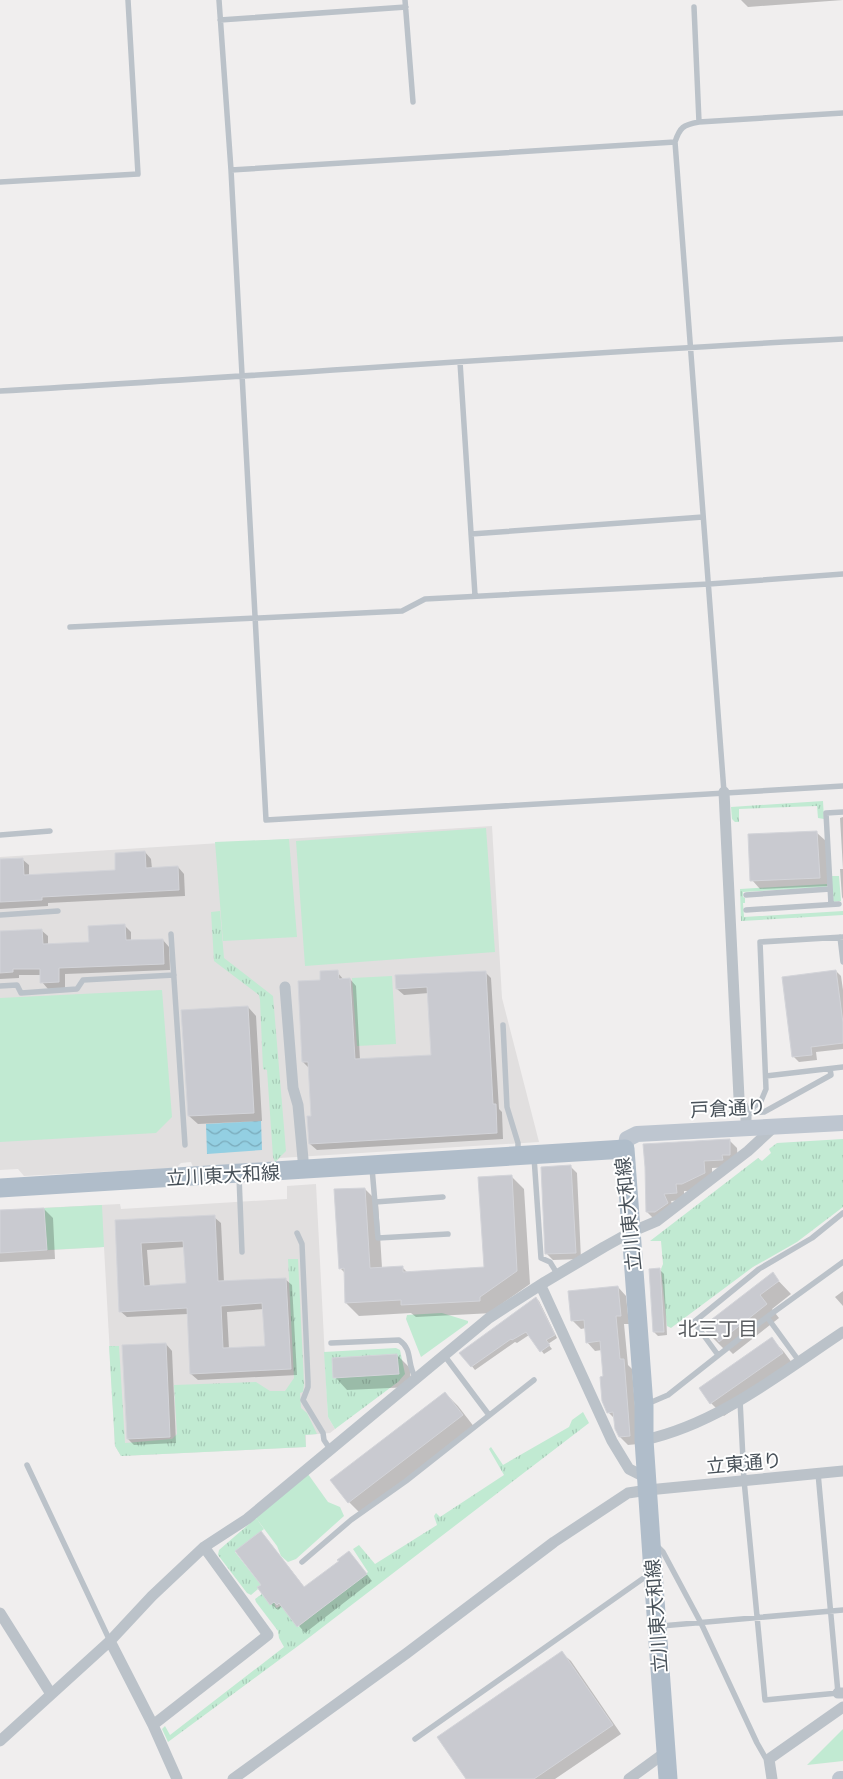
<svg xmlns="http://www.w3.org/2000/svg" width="843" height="1779" font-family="'Space Grotesk','Noto Sans JP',sans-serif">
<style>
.education{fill:#e1dfdf}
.grass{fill:url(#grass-tufts)}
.park{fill:#c1ead2}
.water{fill:url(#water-waves)}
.shadow{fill:#0003;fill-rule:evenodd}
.building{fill:#c9cad0;stroke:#d3d4d9;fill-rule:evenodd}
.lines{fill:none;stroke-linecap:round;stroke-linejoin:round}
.lane{stroke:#bbc2c9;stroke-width:5.5}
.street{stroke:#bbc2c9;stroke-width:11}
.secondary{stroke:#bec6d0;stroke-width:16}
.primary{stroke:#b0bdca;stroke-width:19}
.labels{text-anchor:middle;stroke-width:4;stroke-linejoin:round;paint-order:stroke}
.street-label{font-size:19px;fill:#485159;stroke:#fff}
.neighbourhood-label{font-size:20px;fill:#5b5e62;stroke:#fff}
</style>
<defs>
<pattern id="grass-tufts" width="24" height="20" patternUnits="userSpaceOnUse" patternTransform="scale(1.25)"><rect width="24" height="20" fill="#c1ead2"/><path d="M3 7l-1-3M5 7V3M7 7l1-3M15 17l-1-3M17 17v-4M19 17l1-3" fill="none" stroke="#a7cab7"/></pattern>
<pattern id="water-waves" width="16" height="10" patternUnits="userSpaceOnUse" patternTransform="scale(1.25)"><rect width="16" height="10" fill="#93cfe2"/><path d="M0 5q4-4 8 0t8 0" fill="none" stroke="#7aaaba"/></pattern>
</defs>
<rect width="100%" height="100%" fill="#f0eeee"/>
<path class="education" d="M492 826 502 998 539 1142 280 1158 275 1162 193 1167 191 1162 181 1163 176 1168 24 1176 18 1169 0 1170V857Z
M316 1184 328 1417 335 1429 330 1433 306 1435V1447L121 1456 115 1446 104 1247 0 1253V1210L120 1204 121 1209 287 1199V1186Z"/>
<path class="grass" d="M823 801 824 819 818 818 817 806 739 809V822H735L732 819 731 807Z
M831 876H839L841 901 833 902Z
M827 884V887L743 892V897L745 898V903H743L744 917 843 911V915L741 921 740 889Z
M220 911 224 958 273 996 286 1151 275 1162 273 1157 267 1070 263 1069 260 1000 259 995 214 961 211 912Z
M843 1139V1207L797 1242 753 1267 671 1328 667 1326 661 1269 663 1264 661 1241H650L758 1158 762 1161 771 1153 769 1149 777 1143Z
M288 1259H298L304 1384 303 1392 300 1393 301 1408 307 1413 317 1434 305 1435 306 1447 121 1456 115 1446 109 1346H119L125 1443 172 1439 177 1434 174 1385 256 1382 270 1391H285L294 1378Z
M396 1348 400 1350 405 1374 398 1382 335 1429 328 1417 324 1352Z
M583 1412 589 1423 302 1643 168 1742 162 1729 165 1726 170 1735 284 1647 279 1638 278 1631 256 1602 255 1599 262 1594 270 1605 274 1602 276 1608 281 1606 298 1627 368 1572 353 1549 359 1545 375 1564 437 1525 434 1516 436 1513 440 1517 504 1475 489 1449 491 1447 503 1465 569 1427 572 1420Z
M256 1518 264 1529 235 1552 261 1585 257 1587 258 1589 251 1595 247 1593 218 1555 219 1550Z"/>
<path class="park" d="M486 828 495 952 305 966 296 841Z
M289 839 297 937 223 941 215 842Z
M392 976 396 1044 357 1046 352 978Z
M162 990 172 1117 156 1133 0 1142V998Z
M102 1205 104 1247 47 1250 44 1208Z
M442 1313 468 1321V1323L421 1357 406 1319 407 1315Z
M308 1474 328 1502 340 1507 344 1516 296 1559 288 1562 281 1556 277 1546 256 1518Z
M843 1729V1761L807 1765Z"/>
<path class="water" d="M261 1121 262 1150 207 1154 206 1124Z"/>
<path class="shadow" d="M741 0H843L748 7Z
M843 817V899L842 897 840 869H843L840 818Z
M817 833 826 841 828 886 760 889 752 880Z
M145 852 151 859 152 869 178 867 184 874 185 896 48 903V906L0 909V860L22 859 29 865V876L117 871Z
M124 925 131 932V941L163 940 169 947 170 970 65 974V988L48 989 42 982 41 975H19V978L0 979V947L41 930 48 936V945L90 943Z
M836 971 841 976 843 990V1049L816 1052 817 1060 799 1062 793 1056Z
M337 972 344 980 350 979 356 986 360 1060 433 1056 429 993 404 995 397 989 485 972 491 978 499 1109 502 1112 503 1139 317 1150 310 1144 312 1117 309 1068 303 1062 321 981Z
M248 1007 256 1016 262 1121 198 1124 189 1116Z
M729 1140 737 1148 738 1162 730 1167 712 1168V1181L691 1191H684V1200L671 1201 675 1211 655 1220 647 1212 646 1167Z
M570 1166 577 1173 581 1259 553 1260 547 1254Z
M511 1176 524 1189 530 1284 493 1310V1313L416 1317 411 1313 359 1316 346 1303 345 1273 340 1268 365 1189 378 1202 382 1268 402 1267 408 1273 485 1268Z
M44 1209 53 1218 55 1259 0 1262V1211Z
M214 1217 221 1223 224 1282 285 1279 292 1285 297 1375 198 1380 191 1374 188 1314 127 1317 120 1311 116 1222ZM185 1247 187 1285 150 1287 147 1250ZM264 1309 267 1347 229 1349 227 1312Z
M660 1270 664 1274 667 1335 658 1336 654 1332Z
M772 1274 791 1294 772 1309 779 1318 733 1354 726 1347 724 1349 711 1336Z
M618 1287 626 1296 629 1324H624L628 1365 632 1369 638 1444 628 1445 620 1437 615 1419 608 1412 602 1350 595 1351 587 1342 586 1328 581 1329 572 1320Z
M843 1291V1306L835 1297Z
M536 1298 539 1301 557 1338 548 1344 552 1349 544 1354 529 1335 517 1343 515 1342 475 1370 461 1353Z
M772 1339 784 1352 795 1367 724 1416 711 1403Z
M166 1344 172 1351 176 1443 134 1445 128 1439Z
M397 1355 410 1368 411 1387 347 1390 335 1377Z
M445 1393 458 1406 475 1428 362 1515 349 1502 332 1480Z
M267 1539 305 1588 355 1559 372 1581 305 1633 285 1609 281 1607 278 1610 271 1604 262 1585Z
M562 1653 571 1661 621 1734 555 1779H467Z"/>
<path class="building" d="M817 831 820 878 750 881 748 834Z
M145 851 146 868 178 866 179 890 42 897V900L0 902V859L23 858 24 875 115 870V853Z
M125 924 126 940 163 939 164 964 59 968V982L40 983V969H13V972L0 973V931L42 929 43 944 89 942 88 926Z
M338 970 339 979 350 978 355 1059 431 1055 427 987 396 989 395 975 486 971 493 1104H496L497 1133 309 1144 307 1116H311L308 1062H302L298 981 320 980V971Z
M836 970 843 1023V1043L811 1047 812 1055 792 1057 782 977Z
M248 1006 254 1113 188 1116 181 1010Z
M730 1139V1155H722L723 1160 704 1161 705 1173 682 1184H676L677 1193 664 1194 668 1203 655 1212H646L645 1167 643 1144Z
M571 1165 576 1253 545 1254 541 1167Z
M512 1175 517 1271 480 1297V1301L401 1305V1300L345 1303 344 1268 339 1269 334 1189 365 1188 370 1268 403 1266V1272L484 1267 478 1177Z
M44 1208 47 1250 0 1253V1210Z
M215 1215 218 1281 286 1278 291 1369 190 1374 187 1308 119 1312 115 1220ZM183 1241 186 1283 144 1286 141 1243ZM262 1303 265 1346 223 1348 221 1306Z
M660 1268 664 1332H653L649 1269Z
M773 1272 779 1281 760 1295 767 1304 719 1342 714 1334 710 1337 703 1326Z
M618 1286 621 1316H616L620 1359H624L630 1436 619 1437 615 1429 613 1412 607 1413 602 1401 600 1377 603 1376 600 1341 586 1343 584 1320 571 1321 568 1291Z
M536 1297 555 1335 546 1340 550 1345 540 1352 526 1332 512 1340 511 1339 471 1367 459 1353Z
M772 1337 783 1353 710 1404 699 1388Z
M166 1343 170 1437 127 1439 122 1345Z
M397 1354 399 1374 333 1378 332 1358Z
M445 1392 463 1415 348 1503 330 1480Z
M261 1531 304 1587 339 1561 337 1560 349 1551 367 1574 297 1627 279 1603 277 1605 274 1602 270 1605 257 1587 261 1585 235 1551Z
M562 1651 613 1725 534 1779H466L437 1737Z"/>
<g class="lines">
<path class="lane" d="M219 0 231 170 266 820 843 786
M405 0 413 102
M694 7 699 122
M220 20 406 7
M231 170 675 142
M0 182 138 174 128 0
M460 362 475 595
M0 391C281 375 562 353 843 339
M471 534 703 517
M70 627 402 611 425 599 709 584 843 574
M724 792 675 142C680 127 683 125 699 122L843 113
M0 835 50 831
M746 895 830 889
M831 904 826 813 843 812
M746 910 839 904
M0 915 58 911
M171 934 185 1145
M840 937 843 962
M0 986 17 985 21 993 77 989 83 980 174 975
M503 1025 507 1107 518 1143V1154
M766 1076 843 1067
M746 1113 761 1101 766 1089 760 942 843 937
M746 1113 764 1112 831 1075 830 1069
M534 1157 541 1258 550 1262 558 1275
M372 1168 378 1238 448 1234
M239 1176 242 1252
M375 1202 443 1197
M297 1233 302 1244 308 1381V1387L303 1400 323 1433 324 1440 330 1449
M767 1317 799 1361
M331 1343 399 1340C414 1350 406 1365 416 1378
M444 1355 489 1415
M718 1355 694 1322 759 1269 812 1238 843 1213
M740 1400 744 1480 765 1700 838 1693 818 1473
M647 1404 668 1395 767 1317 843 1262
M27 1465 110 1641
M656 1545 663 1552 701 1623 757 1743 765 1757 769 1759
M302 1562 351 1520 406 1481 534 1380
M661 1626 843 1610
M415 1739 648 1575"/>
<path class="street" d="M724 792 739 1098 746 1113V1127
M285 987 293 1088 298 1105 304 1170
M541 1286 612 1441 629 1469 647 1478
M644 1440C718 1424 781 1373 843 1332
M0 1613 51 1694
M110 1641 153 1725 177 1779
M838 1693H843
M153 1725 268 1635 204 1547
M0 1741 110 1641 152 1596 204 1547 247 1519 489 1318 545 1282 604 1247 631 1232 657 1221 748 1151 775 1126
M233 1779 407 1653 554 1542 628 1493 648 1490 843 1471
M629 1779 666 1752
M772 1779 769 1759 843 1707"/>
<path class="secondary" d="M625 1149 627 1139 637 1134 843 1123
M840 1779H843"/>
<path class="primary" d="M0 1188 625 1149 644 1406V1440L653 1572 668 1779"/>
</g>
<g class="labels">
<g class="street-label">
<text transform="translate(728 1108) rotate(-3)" y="7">戸倉通り</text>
<text transform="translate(223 1175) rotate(-3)" y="7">立川東大和線</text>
<text transform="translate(628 1214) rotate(-96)" y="7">立川東大和線</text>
<text transform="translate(744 1463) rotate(-5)" y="7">立東通り</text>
<text transform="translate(656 1616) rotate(-94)" y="7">立川東大和線</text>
</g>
<g class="neighbourhood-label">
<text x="718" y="1336">北三丁目</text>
</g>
</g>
</svg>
